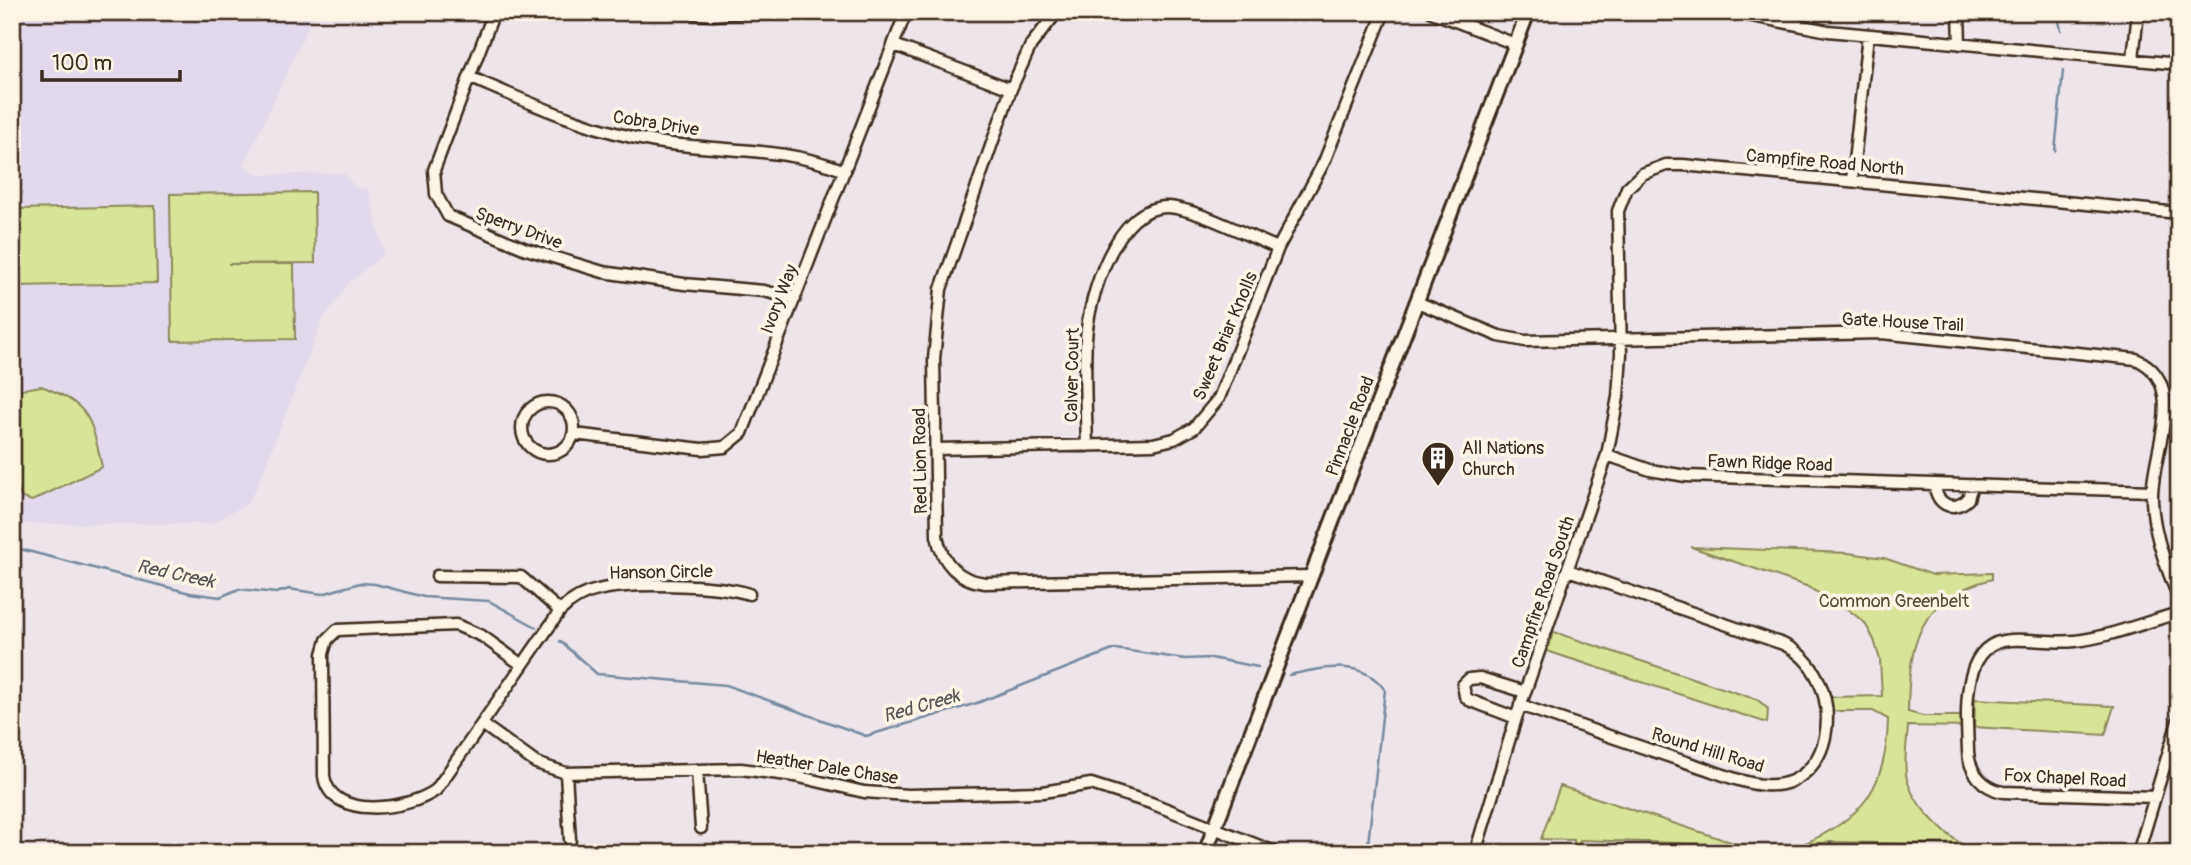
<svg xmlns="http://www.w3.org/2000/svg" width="2191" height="865" font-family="Pangolin,sans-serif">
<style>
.built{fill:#e2daec}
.green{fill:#d8e497;stroke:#8a875a;stroke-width:2}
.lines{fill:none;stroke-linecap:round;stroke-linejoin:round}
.stream{stroke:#75899f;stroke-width:2.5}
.minor-casing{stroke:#3b2a1e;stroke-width:15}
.tertiary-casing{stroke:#3b2a1e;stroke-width:18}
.minor{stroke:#fcf5e5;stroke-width:10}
.tertiary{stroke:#fcf5e5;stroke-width:12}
.labels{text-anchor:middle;stroke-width:7;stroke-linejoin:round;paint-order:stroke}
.street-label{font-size:18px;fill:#3b2a1e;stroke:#fcf5e5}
.poi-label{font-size:18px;fill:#3b2a1e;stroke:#fcf5e5;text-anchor:start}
.park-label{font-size:18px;fill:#5a4f36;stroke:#fcf5e5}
.water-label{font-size:19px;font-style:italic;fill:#535254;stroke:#fcf5e5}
</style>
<rect width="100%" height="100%" fill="#ede5e9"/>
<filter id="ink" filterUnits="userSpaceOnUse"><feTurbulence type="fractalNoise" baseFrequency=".0143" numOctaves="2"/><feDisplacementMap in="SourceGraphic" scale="14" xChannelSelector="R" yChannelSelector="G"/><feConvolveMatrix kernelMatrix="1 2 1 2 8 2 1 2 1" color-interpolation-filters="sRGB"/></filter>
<g filter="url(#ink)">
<path class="built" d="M12 12H315L244 165 258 175 344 173 355 187 368 189 384 254 350 282 322 321 257 487 247 504 211 524H12Z"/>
<path class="green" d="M314 192 315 263 228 264H294L295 339 172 341 170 194Z
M155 206 157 283 18 286 16 209Z
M41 386C91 405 91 418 102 467L32 501 22 498 12 479V391Z
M1691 547 1848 553 1884 558 1933 575 1992 573V579C1917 598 1909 644 1908 712L1923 716H1967V727L1908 726C1907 742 1904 758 1906 774 1910 802 1941 831 1963 845L1831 842 1801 845C1863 819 1887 787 1888 719L1873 711H1829V697L1882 696 1880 660 1874 640 1865 623 1850 611 1806 586Z
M1554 632 1758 700 1768 709 1767 723 1547 651Z
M1975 699 2113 706H2114L2105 735 1974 727Z
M1560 786 1740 845 1580 840 1579 853H1574V840L1541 839Z"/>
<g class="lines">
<path class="stream" d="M2057 12 2061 30
M2055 151 2063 71
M12 547 190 593 220 597 239 589 276 593 289 589 322 594 360 583 375 584 424 597 489 601 536 627
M560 641 597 674 726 685 866 736 977 703 1115 649 1185 659 1211 658 1258 667
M1289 675C1322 668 1362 657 1385 690L1367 853"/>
<defs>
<path id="minor" d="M494 12 434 170 436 194 448 216 526 249 603 272 684 284 764 291 795 299
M676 12 713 15 751 12
M1057 12 1031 45 1011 89 941 289 934 359 937 536C942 563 958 580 985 583L1310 576
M1432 12 1515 44
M1732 12 1828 31 2179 64
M1959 12 1960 44
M894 45 1011 89
M2133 59 2138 12
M469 77C530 103 590 131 656 142 720 152 783 146 845 171
M1852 180 1868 35
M1417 302 1499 336 1525 341 1881 333 2136 359C2191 384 2150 454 2152 500 2153 533 2166 568 2179 598
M522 428a26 26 0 1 1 52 0a26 26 0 1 1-52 0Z
M574 434 702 449 725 447 742 433 906 12
M1087 446C1086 410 1084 374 1086 338 1089 297 1116 206 1167 207 1195 208 1250 237 1278 248
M936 449 1153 444 1174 439 1194 428 1219 398 1278 248 1324 162 1384 12
M1607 455 1650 470 1686 476 2152 491
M1935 484C1935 503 1952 514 1968 499L1972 485
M437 576 521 577 560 611
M522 665 482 636 456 625 337 630 327 640 323 654 324 776C330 821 409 810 436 790L560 611C571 600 583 593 598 590 628 582 720 584 749 594
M1520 705C1577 725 1634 745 1692 764 1715 771 1740 783 1764 785 1840 791 1848 674 1783 644L1568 570
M1516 718 1469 700 1465 696 1463 685 1469 679 1480 678 1525 692
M482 724 536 763 566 773 741 769 795 776 864 792 908 795 1043 792 1091 784 1151 803 1277 853
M697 770 701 828
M566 773 570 840
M2155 797 2003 792C1983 788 1969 772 1968 751 1967 715 1959 642 2011 640 2032 639 2054 643 2075 641 2110 637 2145 622 2179 613
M1475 853 1516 718 1607 455 1618 397 1621 354 1618 211 1627 188 1642 174 1666 165H1683L2179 213
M2138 853 2179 718"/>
<path id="tertiary" d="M1205 853 1528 12"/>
</defs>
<use href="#minor" class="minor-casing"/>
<use href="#tertiary" class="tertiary-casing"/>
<use href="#minor" class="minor"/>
<use href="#tertiary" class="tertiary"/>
</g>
</g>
<defs>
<symbol id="building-pin" viewBox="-11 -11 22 30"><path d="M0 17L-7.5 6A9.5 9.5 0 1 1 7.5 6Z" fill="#3b2a1e" stroke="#fcf5e5"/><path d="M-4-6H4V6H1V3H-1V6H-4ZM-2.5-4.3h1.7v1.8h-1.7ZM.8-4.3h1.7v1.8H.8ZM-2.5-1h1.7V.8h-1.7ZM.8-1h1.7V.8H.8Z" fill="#fff"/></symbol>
</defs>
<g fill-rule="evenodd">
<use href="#building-pin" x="1419" y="439" width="38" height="52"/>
</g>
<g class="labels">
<g class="street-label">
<text transform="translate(656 123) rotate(9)" y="6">Cobra Drive</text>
<text transform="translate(1825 162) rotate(5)" y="6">Campfire Road North</text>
<text transform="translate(519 228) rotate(20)" y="6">Sperry Drive</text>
<text transform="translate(779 299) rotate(-69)" y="6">Ivory Way</text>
<text transform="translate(1903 322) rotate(3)" y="6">Gate House Trail</text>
<text transform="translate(1225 336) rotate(-67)" y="6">Sweet Briar Knolls</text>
<text transform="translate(1072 375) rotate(-89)" y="6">Calver Court</text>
<text transform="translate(1350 426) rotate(-69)" y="6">Pinnacle Road</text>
<text transform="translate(920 461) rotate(-91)" y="6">Red Lion Road</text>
<text transform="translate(1770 463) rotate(2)" y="6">Fawn Ridge Road</text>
<text transform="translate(661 572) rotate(-1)" y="6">Hanson Circle</text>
<text transform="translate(1543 592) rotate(-71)" y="6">Campfire Road South</text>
<text transform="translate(1708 750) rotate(17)" y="6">Round Hill Road</text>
<text transform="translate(827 767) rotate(9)" y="6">Heather Dale Chase</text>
<text transform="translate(2065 778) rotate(3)" y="6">Fox Chapel Road</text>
</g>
<g class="poi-label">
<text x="1462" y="454">All Nations<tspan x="1462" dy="21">Church</tspan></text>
</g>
<g class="park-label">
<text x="1894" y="607">Common Greenbelt</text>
</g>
<g class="water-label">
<text transform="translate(176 573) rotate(12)" y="7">Red Creek</text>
<text transform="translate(921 705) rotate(-16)" y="7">Red Creek</text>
</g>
</g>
<rect width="2191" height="865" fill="none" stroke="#fcf5e5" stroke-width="42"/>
<rect x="21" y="21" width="2149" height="823" fill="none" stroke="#3b2a1e" stroke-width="2.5" filter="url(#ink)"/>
<path d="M42 70v10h138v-10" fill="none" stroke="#3b2a1e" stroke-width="3.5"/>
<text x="52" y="70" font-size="21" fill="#3b2a1e" stroke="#fcf5e5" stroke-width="5" paint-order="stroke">100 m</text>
</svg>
